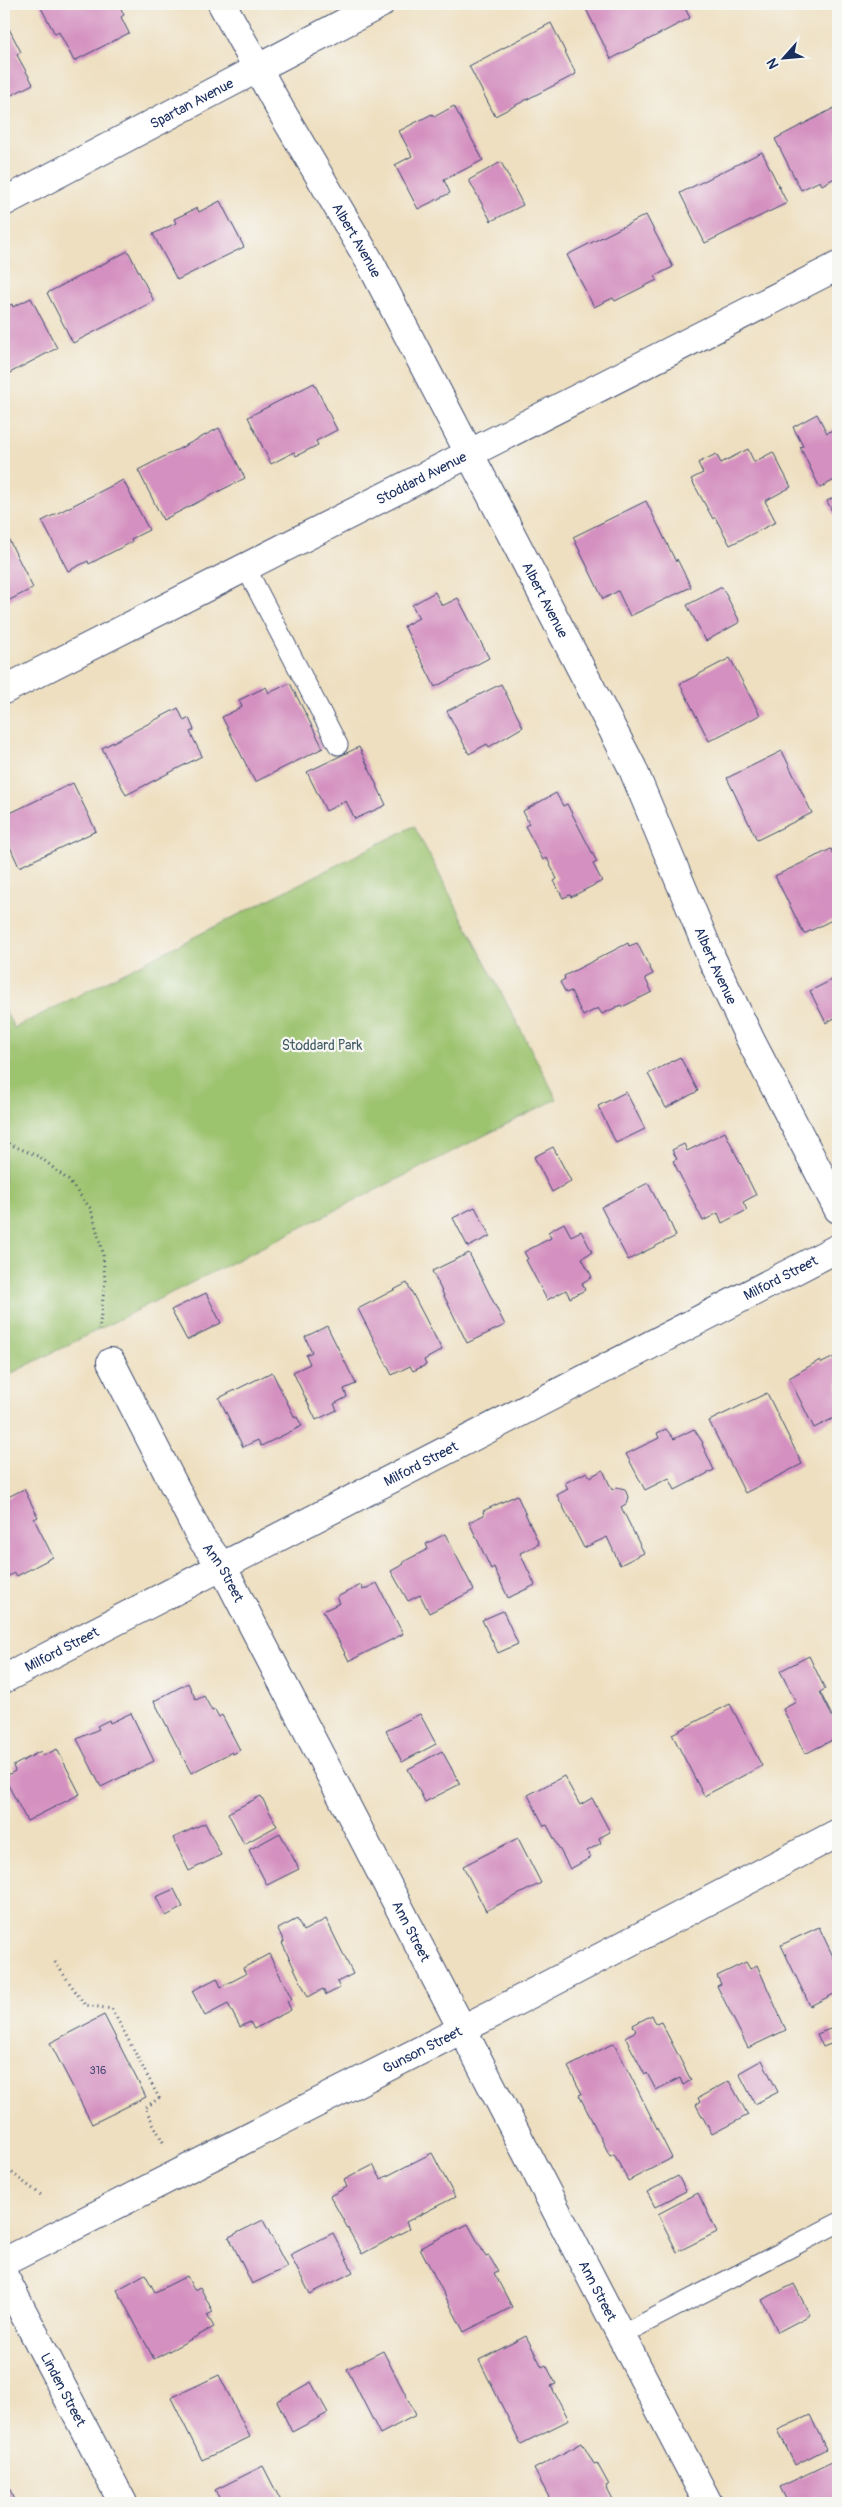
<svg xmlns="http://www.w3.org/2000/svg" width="842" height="2507" font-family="Pangolin,sans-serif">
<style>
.green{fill:#9cc36e;stroke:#5c7966}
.building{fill:#d490c0}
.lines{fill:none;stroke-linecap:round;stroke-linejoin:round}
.service-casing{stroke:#3b496d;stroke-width:21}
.minor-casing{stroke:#3b496d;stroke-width:30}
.path{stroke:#3b496d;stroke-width:3;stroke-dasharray:1 4;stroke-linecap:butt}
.service{stroke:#fff;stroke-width:19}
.minor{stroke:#fff;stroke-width:28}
.labels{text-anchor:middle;stroke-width:4.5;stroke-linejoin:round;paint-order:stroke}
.number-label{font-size:11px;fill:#494776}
.street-label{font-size:14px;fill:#1b2f5e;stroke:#f6f6f2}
.park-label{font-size:14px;fill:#425b63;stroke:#f6f6f2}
</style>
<rect width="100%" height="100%" fill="#f6f6f2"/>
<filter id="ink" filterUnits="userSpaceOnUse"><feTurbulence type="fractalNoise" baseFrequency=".02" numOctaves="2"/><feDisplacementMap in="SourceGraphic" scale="10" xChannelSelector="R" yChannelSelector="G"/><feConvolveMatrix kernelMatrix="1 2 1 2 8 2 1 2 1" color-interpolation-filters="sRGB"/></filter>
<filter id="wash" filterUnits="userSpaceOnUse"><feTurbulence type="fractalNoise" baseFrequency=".0096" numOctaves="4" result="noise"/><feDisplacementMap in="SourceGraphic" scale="20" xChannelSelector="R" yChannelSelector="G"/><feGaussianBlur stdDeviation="1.12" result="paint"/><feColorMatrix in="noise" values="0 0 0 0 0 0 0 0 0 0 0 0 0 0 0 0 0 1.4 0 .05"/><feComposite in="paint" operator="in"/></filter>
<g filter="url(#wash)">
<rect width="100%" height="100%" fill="#eedfc0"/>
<path class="green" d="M414 826 557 1099 4 1377V1008L14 1028Z"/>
<g id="blocks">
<path class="building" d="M39 4H119L124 15 121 17 129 33 74 61 59 32 55 34Z
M592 4H683L690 18 611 59 585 7Z
M4 19 21 52 17 55 33 84 4 99Z
M551 23 576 74 495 116 469 66Z
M454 106 483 160 444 180 450 193 418 209 395 165 412 156 399 131 432 114 434 117Z
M838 106V176L822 185 820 181 801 190 775 139Z
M762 152 787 203 705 243 680 193Z
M501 162 523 205 491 221 469 180Z
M220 201 244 247 177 280 153 234 176 223 174 219 197 208 199 212Z
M646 215 673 267 655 276 657 280 615 301 613 298 594 307 567 255Z
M128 251 154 301 73 343 47 293Z
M31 298 57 348 4 376V308L12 304 13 307Z
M314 383 337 430 316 441 318 445 296 456 294 452 271 464 248 417Z
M817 414 827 433 838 427V478L820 488 800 447 803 446 793 427Z
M219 428 245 478 163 520 138 470Z
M748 449 754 462 773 452 791 487 765 501 776 522 730 545 715 517 713 519 691 479 703 473 698 463 716 454 721 463Z
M123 480 149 530 131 539 132 542 89 564 88 561 68 571 42 521Z
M838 495V523L827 501Z
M646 501 676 562 677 559 691 587 630 616 618 591 603 599 573 537Z
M8 538 33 588 4 603V540Z
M722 587 740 622 706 641 687 605Z
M435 592 442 606 458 598 489 658 435 687 404 626 419 618 412 605Z
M730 658 760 715 709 741 680 684Z
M290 683 323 748 255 782 222 717 242 707 239 700 266 687 269 693Z
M501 684 523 727 489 747 487 744 469 754 447 711Z
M178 708 184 721 189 718 194 730 190 732 202 756 126 795 102 748Z
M359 747 386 805 355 819 346 801 326 811 307 772Z
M782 751 812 813 757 840 727 778Z
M73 783 96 831 19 867 8 842 4 844V816Z
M556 793 563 806 567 804 597 862 593 864 602 881 571 897 570 895 563 898 554 881 557 879 547 858 543 860 525 826 529 824 523 811Z
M831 849 838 862V917L804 934 775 876Z
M628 943 629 946 637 943 653 974 645 978 652 992 622 1007 621 1005 602 1014 598 1008 583 1016 571 991 566 993 560 982 565 979 564 976Z
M838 977V1016L826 1023 810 991Z
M680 1057 698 1091 666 1108 648 1074Z
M626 1092 645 1129 616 1143 598 1106Z
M725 1132 756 1195 743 1202 747 1210 722 1223 718 1213 703 1221 673 1161 677 1159 672 1150 684 1144 687 1151Z
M553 1147 571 1181 552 1192 534 1157Z
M648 1183 663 1212 665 1211 676 1236 628 1260 601 1207Z
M475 1207 490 1236 468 1247 453 1218Z
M564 1223 571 1236 581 1231 592 1252 582 1258 592 1277 582 1283 585 1290 570 1298 566 1290 547 1300 526 1260 528 1259 524 1252 551 1238 548 1232Z
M469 1253 505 1325 467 1343 432 1271Z
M407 1283 442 1350 424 1360 426 1365 413 1371 410 1366 392 1375 358 1309Z
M206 1293 221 1323 187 1340 171 1310Z
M327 1326 356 1384 344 1389 347 1397 334 1404 337 1410 316 1420 293 1372 310 1364 306 1355 312 1352 305 1337Z
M838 1355V1416L814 1428 789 1378 820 1360 822 1363Z
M272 1372 295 1418 297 1417 302 1426 261 1446 258 1440 243 1447 219 1398Z
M767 1393 802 1464 745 1493 709 1421Z
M666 1429 674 1439 694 1429 703 1443 702 1444 714 1470 675 1490 669 1478 645 1490 626 1454 659 1438 657 1433Z
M603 1470 612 1490 617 1487 625 1489 628 1497 626 1504 621 1507 644 1553 620 1565 607 1537 584 1548 557 1495 568 1489 565 1483 587 1472 590 1477Z
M24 1489 38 1517 34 1519 53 1557 17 1576 15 1573 4 1578V1499Z
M517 1495 539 1544 520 1553 535 1585 508 1598 494 1567 491 1569 469 1522 484 1515 483 1511Z
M445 1534 474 1590 429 1613 420 1595 408 1601 391 1571 404 1564 403 1562 428 1549 426 1544Z
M377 1583 403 1634 349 1661 323 1611 340 1603 337 1597 361 1585 363 1590Z
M503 1611 518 1644 498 1653 482 1620Z
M809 1656 825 1689 820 1692 838 1728V1737L805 1754 783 1709 796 1702 780 1671Z
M188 1683 196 1700 204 1696 212 1711 215 1710 219 1717 222 1715 240 1750 233 1754 232 1752 191 1773 154 1701Z
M730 1704 762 1766 704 1796 672 1734Z
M131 1713 154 1761 101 1787 77 1739 99 1729 97 1726 109 1720 110 1723Z
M420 1714 436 1744 402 1762 386 1731Z
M57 1749 80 1794 27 1821 4 1777 15 1771 13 1766 41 1751 43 1756Z
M442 1751 460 1784 425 1802 408 1769Z
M564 1776 580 1805 592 1798 610 1832 599 1838 601 1843 587 1851 590 1858 570 1869 547 1825 544 1826 528 1795Z
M261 1796 277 1826 244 1844 228 1813Z
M205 1823 221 1855 189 1871 173 1838Z
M280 1833 299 1869 267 1885 249 1850Z
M518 1838 541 1883 486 1911 463 1866Z
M174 1889 183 1907 166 1916 156 1897Z
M297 1919 303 1931 326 1919 353 1974 337 1982 340 1988 326 1995 323 1989 308 1997 282 1943 284 1942 278 1929Z
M819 1927 838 1967V1992L810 2006 781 1945Z
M269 1954 292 1999 287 2001 291 2010 254 2029 250 2022 240 2027 228 2004 205 2016 192 1991 217 1978 221 1987 246 1974 243 1968Z
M746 1962 750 1969 757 1965 786 2030 748 2048 717 1986 721 1984 717 1976Z
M104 2015 146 2097 92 2124 50 2043Z
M652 2015 656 2024 661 2022 691 2080 683 2085 680 2078 656 2090 647 2073 645 2075 625 2037 636 2031 633 2025Z
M830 2029 836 2042 823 2047 817 2034Z
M614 2043 672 2158 628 2181 614 2154 610 2156 579 2095 582 2094 568 2067Z
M762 2060 778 2092 755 2104 739 2073Z
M729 2081 748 2115 712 2134 696 2105 700 2102 698 2098Z
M432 2153 455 2197 406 2222 409 2229 362 2254 330 2196 347 2187 344 2180 373 2165 381 2179Z
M678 2176 686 2191 655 2207 647 2192Z
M698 2193 717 2232 677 2252 658 2214Z
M263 2220 287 2267 252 2284 229 2237Z
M468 2224 486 2257 489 2256 498 2271 494 2273 512 2307 464 2332 420 2248Z
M333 2233 353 2272 310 2294 290 2255Z
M145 2274 155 2292 187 2276 194 2290 200 2287 213 2312 207 2315 214 2327 154 2359 117 2290Z
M794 2284 810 2315 778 2332 762 2300Z
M526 2336 542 2367 546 2365 556 2384 551 2386 569 2420 521 2444 479 2360Z
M383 2351 416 2415 380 2434 347 2369Z
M219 2375 250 2437 202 2460 171 2398Z
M311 2382 328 2413 292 2432 277 2401Z
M810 2415 826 2449 795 2465 778 2430Z
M582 2443 594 2464 597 2463 609 2485 606 2486 615 2503H552L534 2469Z
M834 2461 838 2470V2503H788L780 2487Z
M263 2466 282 2503H222L215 2490Z
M4 2479 17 2503H4Z"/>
</g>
</g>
<g filter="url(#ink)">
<use href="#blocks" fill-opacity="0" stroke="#3b496d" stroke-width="1"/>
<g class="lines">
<defs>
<path id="service" d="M246 568 338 745
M621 2335 838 2223"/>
<g id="minor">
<path id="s1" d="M222 4 280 109 370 262 632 767 712 959 751 1041 838 1209"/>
<path id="s2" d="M4 202 380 4"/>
<path id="s3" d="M4 690 838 266"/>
<path id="s4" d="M111 1362 201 1538 222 1566 708 2503"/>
<path id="s5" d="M4 1679 838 1248"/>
<path id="s6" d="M4 2262 496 2012 838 1833"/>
<path id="s7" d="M4 2276 123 2503"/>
</g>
</defs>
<use href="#service" class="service-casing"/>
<use href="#minor" class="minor-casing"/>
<path class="path" d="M4 1142 40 1157 68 1180 91 1209 103 1253 105 1282 99 1330
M55 1962 85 2005 112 2009 159 2098 145 2108 163 2142
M4 2167 41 2195"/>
<use href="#service" class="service"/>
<use href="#minor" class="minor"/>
</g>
</g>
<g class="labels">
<g class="number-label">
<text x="98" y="2074">316</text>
</g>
<g class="street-label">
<text dy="5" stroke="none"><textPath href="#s2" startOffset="212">Spartan Avenue</textPath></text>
<text dy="5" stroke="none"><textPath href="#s1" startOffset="272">Albert Avenue</textPath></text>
<text dy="5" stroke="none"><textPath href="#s3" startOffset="468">Stoddard Avenue</textPath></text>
<text dy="5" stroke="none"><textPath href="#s1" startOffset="678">Albert Avenue</textPath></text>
<text dy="5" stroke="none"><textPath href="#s1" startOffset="1082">Albert Avenue</textPath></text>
<text dy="5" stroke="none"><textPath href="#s5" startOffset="874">Milford Street</textPath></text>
<text dy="5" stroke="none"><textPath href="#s5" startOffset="469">Milford Street</textPath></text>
<text dy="5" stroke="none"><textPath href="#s4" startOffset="239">Ann Street</textPath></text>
<text dy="5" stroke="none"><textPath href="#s5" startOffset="65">Milford Street</textPath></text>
<text dy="5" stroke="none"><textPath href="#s4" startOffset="644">Ann Street</textPath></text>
<text dy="5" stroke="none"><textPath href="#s6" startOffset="469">Gunson Street</textPath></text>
<text dy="5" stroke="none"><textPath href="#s4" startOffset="1049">Ann Street</textPath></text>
<text dy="5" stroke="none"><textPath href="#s7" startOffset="128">Linden Street</textPath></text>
</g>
<g class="park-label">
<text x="322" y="1050">Stoddard Park</text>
</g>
</g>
<rect width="842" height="2507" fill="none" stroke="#f6f6f2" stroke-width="20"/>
<g transform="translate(784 58) rotate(243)" stroke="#f6f6f2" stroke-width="4" paint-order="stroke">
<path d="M0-4L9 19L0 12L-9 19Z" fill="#1b2f5e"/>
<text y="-8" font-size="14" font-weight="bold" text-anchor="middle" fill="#1b2f5e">N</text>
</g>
</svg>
